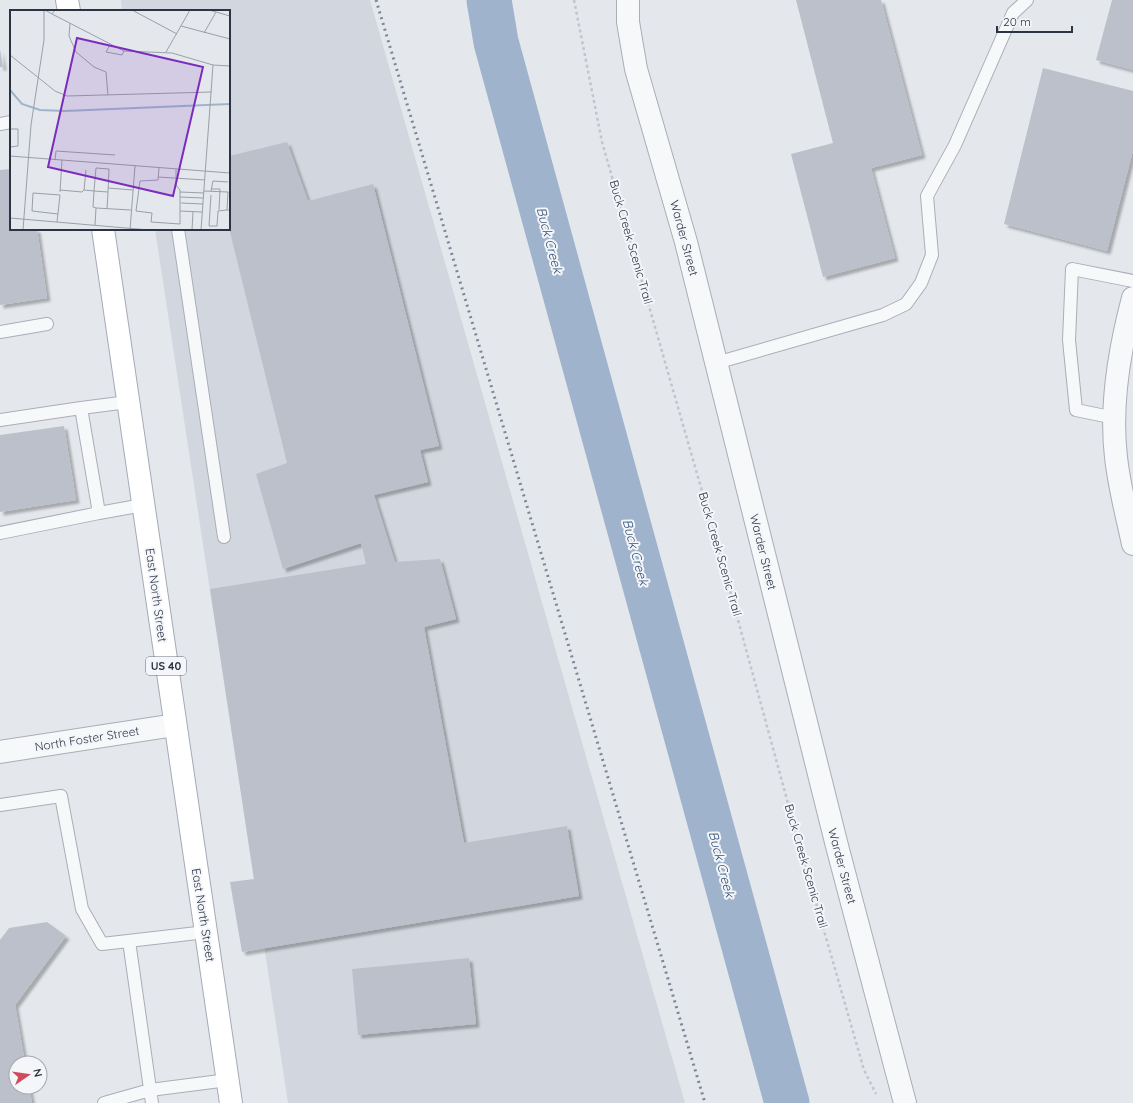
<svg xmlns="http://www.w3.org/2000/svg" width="1133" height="1103" font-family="Quicksand,sans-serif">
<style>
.built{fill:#d2d6de}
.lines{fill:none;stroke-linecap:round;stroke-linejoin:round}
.river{stroke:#9fb4cc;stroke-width:45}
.building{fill:#bbc0ca;filter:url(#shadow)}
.service-casing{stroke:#a9aeb7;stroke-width:14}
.minor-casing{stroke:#a9aeb7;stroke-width:24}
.primary-casing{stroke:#a3abb8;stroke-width:24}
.path{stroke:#c2c5cb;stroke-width:2.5;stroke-dasharray:3 3;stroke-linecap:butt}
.service{stroke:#f7f8fa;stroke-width:12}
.minor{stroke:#f7f8fa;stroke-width:22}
.primary{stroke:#fff;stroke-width:22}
.rail{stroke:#7d8696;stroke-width:3;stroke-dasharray:2 4;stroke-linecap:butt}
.labels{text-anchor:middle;stroke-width:4;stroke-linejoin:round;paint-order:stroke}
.shield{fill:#f4f6f9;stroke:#676e7b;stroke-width:1}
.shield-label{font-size:11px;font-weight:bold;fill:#2b3445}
.street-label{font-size:12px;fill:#2b3445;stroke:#f4f6f9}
.water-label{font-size:13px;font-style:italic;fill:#34527a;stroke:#f4f6f9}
.inset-river{fill:none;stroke:#9fb4cc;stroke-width:2}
.inset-road{fill:none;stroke:#9a9fa9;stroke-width:1}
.view{fill:#7b2cbf;fill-opacity:0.15;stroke:#7b2cbf;stroke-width:2}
.inset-edge{fill:none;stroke:#2b3445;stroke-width:2}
</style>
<defs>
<filter id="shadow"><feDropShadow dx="3.5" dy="3.5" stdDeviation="1" flood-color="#0004"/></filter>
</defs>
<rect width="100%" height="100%" fill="#e4e7ec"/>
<path class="built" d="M121 0H370L685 1103H288L155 229H229V11H122Z"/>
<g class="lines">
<path class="river" d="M489 0 496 42 787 1103"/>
</g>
<path class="building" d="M796 0H881L922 155 871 168 895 258 823 277 791 154 833 143Z
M1112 0H1133V70L1096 60Z
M0 49 3 67H0Z
M1043 68 1133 91V150L1107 251 1004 224Z
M287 142 308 201 373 184 439 446 420 450 428 482 374 495 395 562 440 559 456 619 424 627 464 843 567 826 579 896 242 952 230 882 254 879 210 589 366 564 361 543 283 569 256 474 287 463 229 228V156Z
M11 169V229H37L47 298 0 305V170Z
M64 426 76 500 0 512V435Z
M47 922 66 936 15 1005 25 1063H16V1087H29L32 1103H0V940L9 928Z
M469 958 476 1024 358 1035 352 969Z"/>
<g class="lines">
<defs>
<path id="service" d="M0 124 11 122
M178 229 224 537
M0 332 47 324
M716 363 883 315 906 304 921 283 932 255 927 196 955 145 1013 13 1027 0
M81 408 128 402
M1115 418 1076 410 1069 340 1072 269 1133 281
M0 420 81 408 99 513 0 533
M99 513 143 505
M0 805 61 796 82 909 102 944 206 932
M129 941 152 1103
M104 1103 150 1090 228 1080"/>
<path id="minor" d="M628 0V22L636 69 686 242 837 846 905 1103
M1133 298C1120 347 1110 407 1116 457 1119 486 1127 516 1133 544
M0 752 175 725"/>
<path id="primary" d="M67 0 69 11
M103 229 231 1103"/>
</defs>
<use href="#service" class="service-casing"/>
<use href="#minor" class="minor-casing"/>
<use href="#primary" class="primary-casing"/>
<path class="path" d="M574 0 602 142 720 554 798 840 864 1070 876 1094"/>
<use href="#service" class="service"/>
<use href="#minor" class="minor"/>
<use href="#primary" class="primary"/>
<path class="rail" d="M376 0 705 1103"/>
</g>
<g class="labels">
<rect class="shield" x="146" y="657" width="40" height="18" rx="3"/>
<g class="shield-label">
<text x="166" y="670">US 40</text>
</g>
<g class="street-label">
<text transform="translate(684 238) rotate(75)" y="4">Warder Street</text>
<text transform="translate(631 242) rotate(74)" y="4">Buck Creek Scenic Trail</text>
<text transform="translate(763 552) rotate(76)" y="4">Warder Street</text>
<text transform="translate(720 554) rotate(74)" y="4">Buck Creek Scenic Trail</text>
<text transform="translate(156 595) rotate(82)" y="4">East North Street</text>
<text transform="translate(87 739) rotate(-9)" y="4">North Foster Street</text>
<text transform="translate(806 866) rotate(74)" y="4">Buck Creek Scenic Trail</text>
<text transform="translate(842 866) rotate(75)" y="4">Warder Street</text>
<text transform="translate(203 915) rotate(81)" y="4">East North Street</text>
</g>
<g class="water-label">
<text transform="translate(550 240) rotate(75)" y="5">Buck Creek</text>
<text transform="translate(636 552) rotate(75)" y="5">Buck Creek</text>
<text transform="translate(722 864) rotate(75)" y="5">Buck Creek</text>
</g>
</g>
<g transform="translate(10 10)">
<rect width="220" height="220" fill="#e4e7ec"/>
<path class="inset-river" d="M0 80 12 94 30 100 55 101 220 94"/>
<path class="inset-road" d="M35 0 42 4 45 0M122 0 167 24M199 0 220 6M42 4 114 41 162 43 203 55 220 56M60 13 59 26 66 42 84 57 96 62 98 85M171 16 220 29M194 23 206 2M100 35 96 42 112 45 114 41M156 42 180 0M0 45 45 81 57 86 202 82M0 119H8V136L0 137M0 146 220 163M45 150 46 141 105 145M149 158 148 170 130 171 126 201 142 203 141 212 170 214V180L166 175V159M148 167 195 170M98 178 123 180M201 179H210L209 200M50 180 72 182 74 180 84 181 98 182 99 159 86 158 84 181 83 197 86 198M74 180 76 160M194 181 218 182 217 200H220M201 181 203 171 218 172M50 182 52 150M170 182 194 183M201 185 199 216H207L208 201 217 200M170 187 193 188M171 193 193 194M97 199 98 182M170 201 192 202M0 208 139 220M47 212 50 185 23 183 22 201 48 204M85 215 86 198 121 200M13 220 21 115 34 30V0M120 220 125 156M182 220 183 202M191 220 203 55"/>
<path class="view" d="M67 28 193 57 163 186 38 157Z"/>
<rect width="220" height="220" class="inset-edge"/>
</g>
<g transform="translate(28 1075) rotate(77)"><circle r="19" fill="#f4f6f9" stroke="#a4a8b1"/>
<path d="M0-3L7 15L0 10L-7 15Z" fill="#d1495b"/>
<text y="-6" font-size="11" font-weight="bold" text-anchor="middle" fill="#2b3445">N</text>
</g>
<path d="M997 26v6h75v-6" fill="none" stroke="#2b3445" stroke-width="2"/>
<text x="1003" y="26" font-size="12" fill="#2b3445" stroke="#f4f6f9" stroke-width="3" paint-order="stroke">20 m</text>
</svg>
